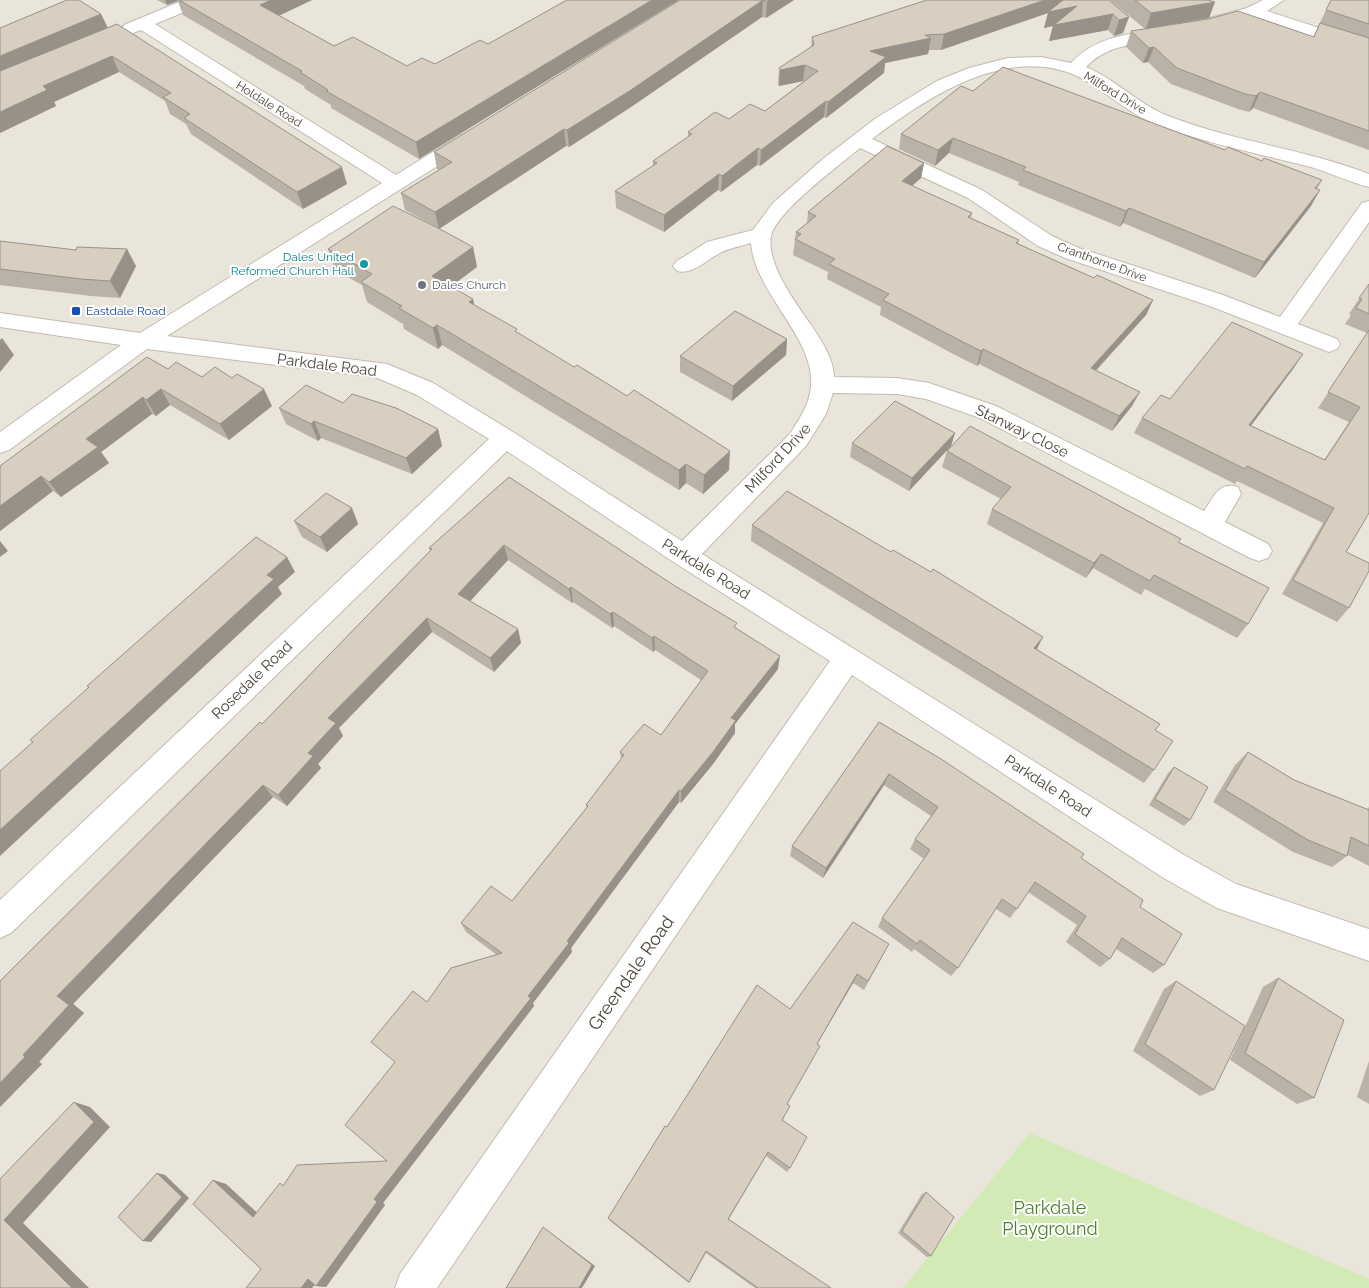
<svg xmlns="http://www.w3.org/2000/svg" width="1369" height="1288" font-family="Raleway,sans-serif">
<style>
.residential{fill:#eae5da}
.green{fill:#d2eab5}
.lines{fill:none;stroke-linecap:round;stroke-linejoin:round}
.street-casing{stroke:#c2bbae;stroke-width:2}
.street{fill:#fff;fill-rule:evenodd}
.wall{fill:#bab2a6}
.shaded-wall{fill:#979187}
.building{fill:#d8cfc1;stroke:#979187}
.culture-dot{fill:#0f9aa8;stroke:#fff;stroke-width:2}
.worship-dot{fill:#6b7280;stroke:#fff;stroke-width:2}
.transit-dot{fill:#1a4fb4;stroke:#fff;stroke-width:2}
.labels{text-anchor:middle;stroke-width:4;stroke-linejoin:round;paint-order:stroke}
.far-street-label{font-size:12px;fill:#4b4439;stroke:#fff}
.far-culture-label{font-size:12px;fill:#0d838f;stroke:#fff;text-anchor:end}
.far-worship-label{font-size:12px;fill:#5b616d;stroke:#fff;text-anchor:start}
.far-transit-label{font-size:12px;fill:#164399;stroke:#fff;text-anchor:start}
.street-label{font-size:15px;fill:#4b4439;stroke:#fff}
.near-street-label{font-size:18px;fill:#4b4439;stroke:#fff}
.near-park-label{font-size:18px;fill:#4a7f2a;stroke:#fff}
</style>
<rect width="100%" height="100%" fill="#f6f3ec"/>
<path class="residential" d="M0 0H1369V1288H0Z"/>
<path class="green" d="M1030 1133 1369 1279V1288H903Z"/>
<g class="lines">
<defs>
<path id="street" d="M184 0H206L204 4 155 24 396 175 460 135H474L476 139 474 143 167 336 387 364 433 383 513 432 682 541 790 434C798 421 807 408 810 393 821 342 755 296 751 243 741 246 729 248 720 253 706 260 693 275 677 271L673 266 677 261 707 242 753 230 773 203 823 159 876 118 937 81 969 68 1008 58 1041 57 1071 63C1095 36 1132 33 1166 29L1172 30 1175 34 1172 38C1141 45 1109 42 1086 67 1117 80 1140 106 1171 117 1236 142 1305 149 1369 174V187C1349 182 1331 173 1311 167 1260 154 1208 144 1158 125 1127 114 1106 90 1077 76 1006 44 926 98 872 139L982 190 1052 236 1079 248 1223 295 1280 317 1362 203 1369 201V222L1298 324 1337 339 1340 344 1337 349 1329 352 1207 305 1065 258 1038 246 968 198 860 148C841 164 776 212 771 236 766 264 796 303 811 325 821 340 834 359 834 377L897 378 929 383 996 406 1204 511C1214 497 1219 481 1238 487L1241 494 1225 522 1268 544 1272 551 1268 558 1259 561 1250 558 980 418 926 399 897 394 833 393 826 414 806 446 702 554 1184 855 1236 884 1369 929V961L1217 908 1162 877 852 675 437 1288H395L400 1274 830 661 675 563 507 451 11 933 0 938V900L489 439 417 395 375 377 147 349 9 450 0 453V432L121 345 0 327V313L140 333 382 183 141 30 130 34 124 33 122 29 124 25Z
M1263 0H1284L1267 11 1369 44V55L1252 17 1212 28 1206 27 1204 23 1206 19 1247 8Z"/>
</defs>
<use href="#street" class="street-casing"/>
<use href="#street" class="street"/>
</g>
<path class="wall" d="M157 0H312L279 16 334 46 407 66 419 159 331 108V105L305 89 304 86 183 15 178 1 167 5Z
M680 0H794L766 18 762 17 631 107 569 147 566 146 439 229 473 247 477 267 451 287 473 299 474 305 729 470 703 494 686 483 679 490 442 345 438 349 404 329 403 324 367 302 362 285 335 270 328 249 436 227 405 210 401 193 439 170 437 169 434 152Z
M1109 0 1129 17 1123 33 1114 36 1108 30 1049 41 1053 26 1044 28 1048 13 941 50H929L928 54 885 63 884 73 826 118 824 117 760 166 757 165 721 192 718 190 664 232 616 208 615 191 653 166V161L688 137V132L729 119 765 111 804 81 779 86 778 84 779 68 811 47 812 37Z
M1110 0H1210H1209V18L1156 27 1313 37 1331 0H1369V150L1253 108 1249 112 1238 109 1171 84 1148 62 1143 63 1126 47 1131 31 1145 29Z
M101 14 107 28 347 184 303 209 191 134 186 124 170 114 165 101 119 72 54 102 56 106 0 133Z
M973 91 1225 150 1262 161 1322 180 1317 189 1311 206 1255 278 1123 223 1120 227 1018 185 1019 182 949 153 935 166 899 149 901 134Z
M924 163 921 178 912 186 972 213 971 218 1019 240 1018 244 1094 278 1153 300 1146 315 1096 371 1132 406 1112 431 979 364 977 366 957 356 880 315 881 307 827 279 828 272 793 255 796 232 807 223 808 212Z
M0 241 136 266 120 298 91 296 0 285Z
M1369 284V513L1346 552 1349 608 1337 622 1282 594 1323 523 1237 481 1235 484 1134 433 1142 418 1170 399 1303 354 1293 369 1251 426 1324 460 1349 422 1318 408 1367 333 1345 324 1351 315 1349 314Z
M787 339 786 355 732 401 680 372V356Z
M168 369 202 377 272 406 229 440 170 405 156 416 152 414 101 452 109 463 61 497 53 491 0 531V466Z
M343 403 438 429 442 446 412 474 321 438 318 441 286 424 279 408Z
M955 433 951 446 909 491 850 457 852 443Z
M947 451 1178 542 1248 624 1237 638 1145 589 1141 595 1093 568 1086 578 987 524 992 509 1001 499 942 467Z
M509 477 737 629 778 669 735 724V733L713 764 681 803 679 802 571 948 572 952 533 1003 534 1006 383 1203 385 1205 326 1287 316 1286 261 1269 213 1180 226 1184 257 1213 284 1185 387 1161 395 1062 371 1042 427 1002 497 955 466 932 461 923 512 901 587 807 586 805 621 759 620 752 661 735 701 680 655 650 653 652 614 626 612 628 573 602 572 603 508 560 470 601 518 629 521 643 494 672 432 632 339 728 343 736 318 764 321 768 287 806 273 797 73 1004 84 1013 39 1062 42 1064 0 1107V981L262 724 430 551 429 548Z
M352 508 358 524 327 552 302 537 294 521Z
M752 525 891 552 1037 649 1155 730 1154 770 1144 783 751 541Z
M879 722 1081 858 1140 907 1164 965 1153 973 1116 949 1110 959 1100 967 1066 942 1077 925 1028 892 1017 909 1010 918 996 909 958 968 951 976 914 949 912 952 878 927 882 918 924 859 910 849 915 839 931 816 884 785 823 878 790 856 792 846Z
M1248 752 1294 780 1367 809 1369 807V866L1348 855 1347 856 1332 867 1293 852 1213 802 1235 765Z
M1174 767 1190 820 1184 826 1149 805 1168 773Z
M889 944 864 990 853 983 817 1044 816 1053 787 1104 783 1121 790 1168 787 1172 766 1156 729 1219 831 1288H755L706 1253 689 1283 610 1221 608 1218 667 1127 790 1009Z
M1278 978 1314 1098 1297 1104 1230 1060 1263 987Z
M1176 981 1214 1090 1200 1096 1133 1051 1164 989Z
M1369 1061V1104L1357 1097Z
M926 1192 931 1256 927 1257 898 1233 922 1194Z"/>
<path class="shaded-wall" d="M165 0H177L178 1 167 5Z
M271 0H312L265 22 260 5Z
M652 0H679L419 159 416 142Z
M763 0 762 17 631 107 569 147 567 130Z
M770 0H794L766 18 767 2Z
M1045 0H1072L1077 6 1113 14 1108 30 1049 41 1053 26 1044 28 1048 13 941 50 944 34Z
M1191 0H1210L1199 5 1215 2 1209 18 1146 29 1151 13Z
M101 14 109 30 0 77V56Z
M1129 17 1123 33 1114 36 1119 20Z
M926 35 925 39 931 38 928 54 885 63 884 73 826 118 828 102 870 51Z
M1154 47 1148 62 1143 63 1149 48Z
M112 56 119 72 54 102 56 106 0 133V112L43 86Z
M805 65 803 81 779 86 780 70Z
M1260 92 1253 108 1249 112 1256 96Z
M826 101 824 117 760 166 761 150Z
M564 129 566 146 439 229 435 212Z
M953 138 949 153 935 166 938 150Z
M758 148 757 165 721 192 722 176Z
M924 163 921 178 899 197 902 181Z
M342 167 347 184 303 209 297 192Z
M719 174 718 190 664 232V215Z
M1320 190 1311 206 1255 278 1264 262Z
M1129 208 1123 223 1120 227 1126 211Z
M473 247 477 267 437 296 432 276Z
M127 249 136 266 120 298 110 281Z
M473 299 477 319 469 302Z
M1153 300 1146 315 1084 383 1091 368Z
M437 325 442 345 438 349 433 328Z
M2 338 14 355 0 372V340Z
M787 339 786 355 732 401 733 386Z
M983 349 979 364 977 366 981 351Z
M1303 354 1293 369 1240 440 1249 425Z
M161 389 170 405 156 416 146 400Z
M264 389 272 406 229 440 220 424Z
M1140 392 1132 406 1112 431 1119 416Z
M143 397 152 414 101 452 109 463 61 497 49 482 86 439Z
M314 421 321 438 318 441 311 424Z
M438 429 442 446 412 474 406 458Z
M955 433 951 446 909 491 912 478Z
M730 451 729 470 703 494 704 475Z
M686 464V483L679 490V470Z
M41 476 53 491 0 531V506Z
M352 508 358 524 327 552 320 537Z
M0 541 8 551 0 557Z
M504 545 508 560 463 609 458 594Z
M1101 554 1093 568 1086 578 1094 563Z
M287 557 295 572 278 587 282 594 0 856V830L267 575Z
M571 587 573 602 572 603 569 589Z
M613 612 614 626 612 628 610 614Z
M427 618 432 632 339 728 343 736 318 764 321 768 287 806 278 795 308 753 328 718Z
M518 629 521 643 494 672 490 658Z
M654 636 655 650 653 652 652 638Z
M1043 637 1036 651 1034 648Z
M780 656 778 669 735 724V733L713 764 681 803V791L731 718Z
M889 774 884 785 823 878 826 868Z
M263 785 273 797 73 1004 84 1013 39 1062 42 1064 0 1107V1083L57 996Z
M679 790V802L571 948 572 952 533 1003 534 1006 383 1203 385 1205 326 1287 316 1286 374 1199 528 996 567 941Z
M857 974 853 983 813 1051Z
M74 1102 90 1107 110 1127 23 1223 89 1288H72L4 1220Z
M157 1173 165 1175 189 1198 151 1242 143 1241Z
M213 1180 226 1184 265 1220 253 1217Z
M543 1227 595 1266 582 1288H579Z
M308 1279 319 1280 312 1288H301Z"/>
<path class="building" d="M67 0H79L101 14 0 56V28Z
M179 0H271L260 5 334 46 353 37 407 66 422 58 435 64 480 40 488 44 567 0H652L416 142 326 91 328 90 300 72 302 71Z
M680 0H770L767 2 763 0 631 90 567 130 564 129 435 212 401 193 452 162 434 152Z
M927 0H1045L944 34 926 35H925L931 38 870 51 886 57 828 102 826 101 761 150 758 148 722 176 719 174 664 215 615 191 657 163 653 161 692 134 688 132 715 112 729 119 750 104 765 111 818 71 805 65 780 70 779 68 814 45 812 37Z
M1063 0H1109L1129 17 1119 20 1113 14 1054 25 1077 6 1048 12Z
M1135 0H1208L1215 2 1151 13Z
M1331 0H1369V24L1326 10Z
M1238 11 1314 37 1320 23 1369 38V131L1260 92 1256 96 1245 94 1177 68 1154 47 1149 48 1131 31 1208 19Z
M117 24 342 167 297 192 184 118 190 114 163 97 171 93 112 56 43 86 47 90 0 112V71Z
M1003 67 1225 150 1228 147 1262 161 1264 158 1322 180 1315 188 1320 190 1264 262 1129 208 1126 211 1023 170 1026 167 953 138 938 150 901 134 961 86 973 91Z
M887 146 924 163 902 181 972 213 968 217 1019 240 1016 243 1094 278 1097 275 1153 300 1091 368 1140 392 1119 416 983 349 981 351 961 341 883 300 889 294 829 264 835 259 795 239 801 234 796 232 816 216 808 212Z
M393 206 438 228 473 247 432 276 473 299 469 302 517 329 515 331 574 367 577 365 627 396 634 390 730 451 704 475 686 464 679 470 437 325 433 328 399 308 402 306 361 282 372 274 328 249Z
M0 241 76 250 77 247 127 249 110 281 81 279 0 269Z
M1369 284V314L1356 308 1362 299 1359 298Z
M735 311 787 339 733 386 680 356Z
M1232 322 1303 354 1249 425 1325 460 1360 407 1328 392 1369 330V513L1346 552 1369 563V571L1349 608 1293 580 1334 508 1247 466 1245 469 1142 418 1161 395 1170 399Z
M147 357 168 369 176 362 202 377 215 367 232 378 237 374 264 389 220 424 161 389 146 400 143 397 86 439 98 447 49 482 41 476 0 506V466Z
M306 385 343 403 352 394 396 408 438 429 406 458 314 421 311 424 279 408Z
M895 401 955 433 912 478 852 443Z
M970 426 1181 539 1178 542 1269 588 1248 624 1154 575 1150 581 1101 554 1094 563 992 509 1011 487 947 451Z
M509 477 675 586 737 623 734 627 780 656 731 718 736 720 713 752 681 791 679 790 567 941 569 943 528 996 531 998 374 1199 377 1202 316 1286 308 1279 301 1288H246L261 1269 193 1204 213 1180 253 1217 280 1183 283 1186 297 1165 387 1161 345 1125 395 1062 371 1042 413 991 427 1002 451 968 502 953 461 923 491 886 512 901 588 806 586 805 624 755 620 752 644 724 661 735 708 671 654 636 652 638 613 612 610 614 571 587 569 589 504 545 458 594 518 629 490 658 427 618 328 718 336 723 308 753 313 756 278 795 263 785 57 996 69 1005 23 1055 25 1057 0 1083V981L260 722 262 724 432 549 429 548Z
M787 491 891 552 893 550 931 572 933 569 1043 637 1034 648 1160 724 1155 730 1173 741 1154 770 752 525Z
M326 493 352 508 320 537 294 521Z
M256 537 287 557 267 575 274 579 0 830V771L33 742 30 740 89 687 87 686Z
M879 722 941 759 1084 854 1081 858 1143 900 1140 907 1182 934 1164 965 1122 938 1110 959 1075 934 1086 916 1035 882 1017 909 1002 899 958 968 920 940 917 944 882 918 930 850 915 839 938 807 889 774 826 868 792 846Z
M1248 752 1294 780 1369 810V846L1351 837 1347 856 1308 840 1225 790Z
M1174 767 1208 787 1190 820 1155 799Z
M853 922 889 944 868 981 857 974 817 1044 820 1046 787 1104 790 1106 782 1120 807 1137 790 1168 768 1152 728 1219 831 1288H758L706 1251 689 1282 608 1218 665 1126 667 1127 757 985 790 1009Z
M1278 978 1344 1020 1314 1098 1245 1053Z
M1176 981 1245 1026 1214 1090 1145 1044Z
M74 1102 94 1122 4 1220 72 1288H0V1179Z
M157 1173 182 1197 143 1241 118 1217Z
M926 1192 954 1217 931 1256 902 1231Z
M543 1227 592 1265 579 1288H506Z"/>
<circle class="culture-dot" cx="364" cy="264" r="5"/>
<circle class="worship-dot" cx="422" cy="285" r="5"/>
<rect class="transit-dot" x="71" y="306" width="10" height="10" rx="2.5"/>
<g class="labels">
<g class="far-street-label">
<text transform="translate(1115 93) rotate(31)" y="4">Milford Drive</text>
<text transform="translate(269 104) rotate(32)" y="4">Holdale Road</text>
<text transform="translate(1102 262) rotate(20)" y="4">Cranthorne Drive</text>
</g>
<g class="far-culture-label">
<text x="354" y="261">Dales United<tspan x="354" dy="14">Reformed Church Hall</tspan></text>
</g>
<g class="far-worship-label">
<text x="432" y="289">Dales Church</text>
</g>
<g class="far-transit-label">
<text x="86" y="315">Eastdale Road</text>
</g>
<g class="street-label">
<text transform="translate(327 365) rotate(7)" y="5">Parkdale Road</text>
<text transform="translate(1022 431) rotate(26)" y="5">Stanway Close</text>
<text transform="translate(778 458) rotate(-47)" y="5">Milford Drive</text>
<text transform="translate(706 569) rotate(32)" y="5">Parkdale Road</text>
<text transform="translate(252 680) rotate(-44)" y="5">Rosedale Road</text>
<text transform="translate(1048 786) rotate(33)" y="5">Parkdale Road</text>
</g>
<g class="near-street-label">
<text transform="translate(631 973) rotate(-55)" y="6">Greendale Road</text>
</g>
<g class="near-park-label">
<text x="1050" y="1214">Parkdale<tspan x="1050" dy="21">Playground</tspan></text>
</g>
</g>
</svg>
